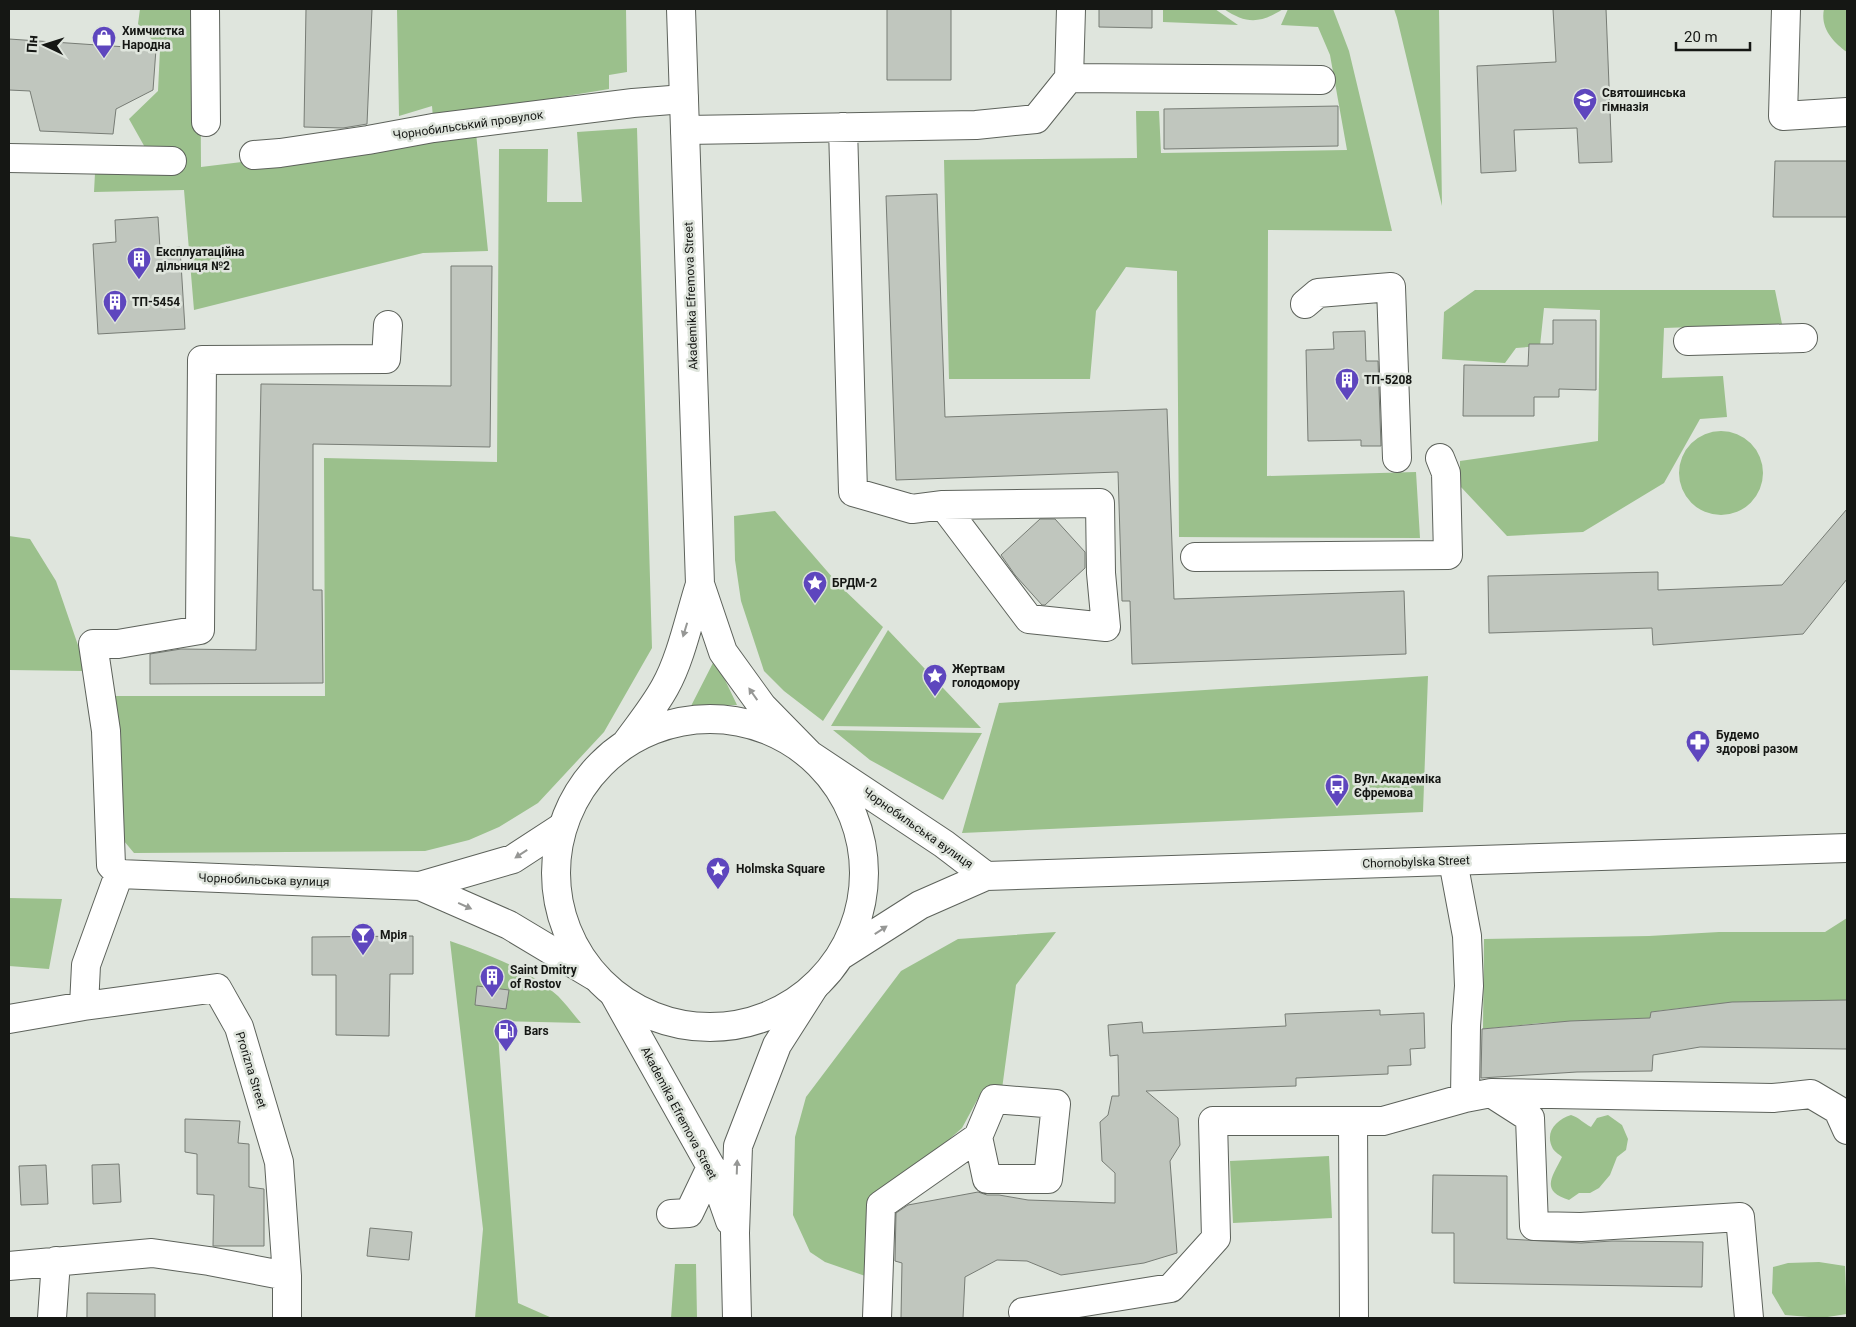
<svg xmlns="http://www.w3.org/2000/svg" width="1856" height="1327" font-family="Roboto,sans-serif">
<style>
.green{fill:#9bc08c}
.building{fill:#c0c6be;stroke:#777c75}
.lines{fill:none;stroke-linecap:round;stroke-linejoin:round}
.minor-casing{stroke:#5d625b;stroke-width:30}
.major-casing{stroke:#5d625b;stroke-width:30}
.minor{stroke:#fff;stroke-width:28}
.major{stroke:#fff;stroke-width:28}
.oneway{fill:#969795}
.labels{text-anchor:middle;stroke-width:5;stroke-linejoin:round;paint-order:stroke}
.poi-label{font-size:12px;font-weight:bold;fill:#151714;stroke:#dfe5dd;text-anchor:start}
.street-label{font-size:12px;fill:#151714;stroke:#dfe5dd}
</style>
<rect width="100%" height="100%" fill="#dfe5dd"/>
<path class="green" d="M140 9H200L201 167 476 133 488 251 423 253 194 310 184 190 94 192 95 173 156 167 129 119 158 91 160 49 138 24Z
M397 9H626L627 72 609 75V89L433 118 432 106 399 116Z
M1163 9H1215L1238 25 1163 22Z
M1224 9H1283C1260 24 1246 24 1224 9Z
M1288 9H1333L1349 51 1392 231 1268 230 1267 476 1416 472 1420 538 1179 537 1177 271 1126 267 1096 311 1090 379H949L944 160 1137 158 1136 111H1159L1161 153 1347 150 1330 55 1318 27 1281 25Z
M1394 9H1439L1442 206 1397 18Z
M1824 9H1847V52C1833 42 1820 28 1824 9Z
M637 128 652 648 604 732 538 803 499 827 469 840 425 851 134 853 124 841 115 696H325L324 458 497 462 499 149H548L547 202H582L577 132Z
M1475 290H1775L1782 324 1664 328 1662 378 1723 376 1727 417 1700 419 1664 483 1583 532 1507 536 1460 486V461L1598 441 1600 310 1544 308 1540 346 1516 348 1505 363 1442 359 1444 312Z
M1679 473a42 42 0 1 1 84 0a42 42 0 1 1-84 0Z
M775 511 839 585 883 627 823 721 784 691 764 671 741 601 735 560 734 516Z
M9 536 30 539 56 581 81 654 83 671 9 670Z
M888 630 981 728 831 726Z
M715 659 737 705 691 706Z
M1428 676 1423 812 962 833 999 703Z
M833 730 982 733 943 800 870 760Z
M9 898 62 899 49 969 9 966Z
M1847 918V1000C1781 1001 1716 1003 1651 1012L1650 1018 1540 1023 1483 1029 1484 939 1649 936 1719 932H1825Z
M1056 932 1016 985 1002 1089 982 1091 962 1128 893 1189 871 1278 825 1262 810 1252 793 1215 795 1137 806 1097 901 971 958 939Z
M450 941C485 953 530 970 558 996 566 1004 573 1014 581 1023L497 1021 518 1303 552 1318H475L483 1229Z
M1571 1115C1580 1118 1583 1123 1591 1127L1597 1118 1608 1115 1622 1125 1628 1139 1626 1150 1617 1157 1610 1175 1599 1188 1590 1193H1579L1569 1200C1539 1191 1553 1176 1562 1157 1560 1155 1555 1152 1553 1149 1544 1132 1556 1120 1571 1115Z
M1329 1156 1332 1218 1233 1223 1230 1161Z
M1819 1262 1845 1266 1847 1314 1821 1318 1785 1315 1772 1293 1773 1267 1788 1263Z
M675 1264H696L697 1318H671Z"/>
<path class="building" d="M306 9H372L367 124 343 128 304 127Z
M887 9H951V80H887Z
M1099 9H1152V28L1099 27Z
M1553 9H1606L1612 162 1579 163 1577 128 1514 130 1516 171 1481 173 1477 66 1556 62Z
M9 39 156 49 153 90 116 109 113 134 40 131 30 91 9 90Z
M1338 106V146L1164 149V109Z
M1775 161H1847V217H1773Z
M937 194 945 417 1167 409 1174 599 1404 591 1406 654 1132 664 1130 601H1122L1118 472 896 480 886 196Z
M158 217 160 249 180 247 185 329 98 334 93 244 116 242 115 220Z
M451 266H492L490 447 313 444V590H322L323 683 150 684V654L181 649 256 650 261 384 451 386Z
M1553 320H1596V390L1559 389V397H1534V416H1463L1464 365 1528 366 1529 344H1553Z
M1365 331 1366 361H1378L1381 446H1361V440L1308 441 1306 350 1334 349 1333 332Z
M1847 509V579L1803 634 1653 645 1652 628 1489 633 1488 576 1658 572V590L1782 585Z
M1040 519H1055L1085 552V568L1045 605H1042L1015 575 1001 555Z
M413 936V974H390L389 1036 336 1035V975H312V937Z
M477 986 509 990 506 1009 475 1005Z
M1847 1000V1049L1700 1047 1653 1055 1652 1071 1577 1072 1481 1078 1482 1029 1570 1021 1650 1018 1651 1012 1732 1002Z
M1380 1010V1015L1424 1013 1425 1048 1410 1049 1411 1065 1388 1066V1074L1296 1078V1086L1146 1091 1178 1118 1180 1145 1170 1161 1177 1253 1144 1263 1061 1275 1027 1261 997 1260 965 1277 963 1318H901L902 1263 895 1261 896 1213 908 1205 978 1192 987 1195H999L1028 1200 1115 1203V1173L1102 1161 1100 1122 1108 1115 1112 1096H1119L1118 1055 1110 1056 1108 1025 1142 1022 1143 1033 1286 1026 1285 1014Z
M185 1119 240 1121 238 1143 249 1144V1187L264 1189V1246H213L214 1195 197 1194V1154L185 1152Z
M119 1164 121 1202 93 1204 92 1165Z
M46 1165 48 1204 21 1205 19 1166Z
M1433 1175 1507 1176V1239L1581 1243 1612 1241 1703 1242 1702 1287 1454 1283V1233H1432Z
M370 1228 412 1232 409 1260 367 1256Z
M87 1293 155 1294V1318H87Z"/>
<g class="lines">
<defs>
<path id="minor" d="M205 9 206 122
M1786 9 1783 116 1847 112
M1069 78 1321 80
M843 127 853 492 912 509 943 505 1100 503 1101 573 1106 627 1029 619 943 505
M685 130 976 125 1036 119 1069 78 1071 9
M254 155 280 153 368 140 433 128 633 103 684 99
M9 158 172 161
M1305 304 1318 293 1391 287 1397 458
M388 325 386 359 202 360 200 630 118 644H93L106 731 111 865 119 874 420 886 513 859 562 827
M1688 341 1803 338
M1195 557 1448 555 1446 473 1440 458
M1453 861 1467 936 1469 986 1466 1026 1465 1098
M420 886 509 925 594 976
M615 996 711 1167 730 1221
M84 1006 86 965 119 874
M9 1019 84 1006 217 988 239 1027 279 1162 287 1276V1318
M1491 1093 1530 1118 1534 1226 1581 1227 1740 1217 1749 1318
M671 1214 689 1213 711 1167
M9 1266 152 1253 209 1261 287 1276
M1023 1312 1171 1288 1216 1238 1213 1121H1353
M52 1318 56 1261
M737 1318 735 1233 738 1146 777 1045 814 987
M877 1318 881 1205 978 1137 994 1099 1056 1104 1048 1179H987L978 1137
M1354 1318 1353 1121H1383L1465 1098 1491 1093 1773 1098 1811 1094 1838 1110 1847 1130"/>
<path id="major" d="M681 9 700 584 723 652 762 706 810 755 944 844 986 876
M556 873a154 154 0 1 1 308 0a154 154 0 1 1-308 0Z
M627 742C640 724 654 707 665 687 681 659 690 615 700 584
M840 956 920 905 986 876 1847 848"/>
</defs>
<use href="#minor" class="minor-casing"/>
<use href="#major" class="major-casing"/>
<use href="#minor" class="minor"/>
<use href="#major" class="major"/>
</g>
<defs><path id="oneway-solid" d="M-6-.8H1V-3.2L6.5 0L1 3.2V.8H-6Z" transform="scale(1.25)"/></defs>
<g class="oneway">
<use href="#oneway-solid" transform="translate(685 630) rotate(107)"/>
<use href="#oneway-solid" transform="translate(753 694) rotate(-125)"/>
<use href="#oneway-solid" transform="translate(521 854) rotate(147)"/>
<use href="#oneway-solid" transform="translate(465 906) rotate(24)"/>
<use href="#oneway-solid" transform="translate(881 930) rotate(-33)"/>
<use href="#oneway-solid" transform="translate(737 1167) rotate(-88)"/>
</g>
<defs>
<symbol id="shop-pin" viewBox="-11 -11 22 30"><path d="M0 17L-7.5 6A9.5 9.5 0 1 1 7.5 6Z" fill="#5e46be" stroke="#dfe5dd"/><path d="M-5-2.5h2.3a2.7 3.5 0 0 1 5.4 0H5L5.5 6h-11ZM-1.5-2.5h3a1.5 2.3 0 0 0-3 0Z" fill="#fff"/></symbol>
<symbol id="school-pin" viewBox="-11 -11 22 30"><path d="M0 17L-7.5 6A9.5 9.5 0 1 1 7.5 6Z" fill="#5e46be" stroke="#dfe5dd"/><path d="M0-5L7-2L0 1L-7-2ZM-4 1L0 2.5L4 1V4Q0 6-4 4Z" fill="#fff"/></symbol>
<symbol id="building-pin" viewBox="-11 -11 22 30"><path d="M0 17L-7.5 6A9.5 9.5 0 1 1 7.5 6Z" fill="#5e46be" stroke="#dfe5dd"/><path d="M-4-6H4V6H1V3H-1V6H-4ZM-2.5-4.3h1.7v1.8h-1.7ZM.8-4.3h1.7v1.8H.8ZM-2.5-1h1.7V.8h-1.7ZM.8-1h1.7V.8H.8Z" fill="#fff"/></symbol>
<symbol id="sight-pin" viewBox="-11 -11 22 30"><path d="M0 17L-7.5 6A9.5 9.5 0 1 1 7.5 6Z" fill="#5e46be" stroke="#dfe5dd"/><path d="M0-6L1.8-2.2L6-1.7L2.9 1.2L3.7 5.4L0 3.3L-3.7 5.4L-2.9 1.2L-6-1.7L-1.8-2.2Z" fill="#fff"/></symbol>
<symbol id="pharmacy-pin" viewBox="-11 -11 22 30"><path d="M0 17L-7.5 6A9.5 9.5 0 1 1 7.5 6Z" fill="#5e46be" stroke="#dfe5dd"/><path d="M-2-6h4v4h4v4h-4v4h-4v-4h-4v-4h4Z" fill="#fff"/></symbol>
<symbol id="bus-pin" viewBox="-11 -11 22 30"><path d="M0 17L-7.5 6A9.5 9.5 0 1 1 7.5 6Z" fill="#5e46be" stroke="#dfe5dd"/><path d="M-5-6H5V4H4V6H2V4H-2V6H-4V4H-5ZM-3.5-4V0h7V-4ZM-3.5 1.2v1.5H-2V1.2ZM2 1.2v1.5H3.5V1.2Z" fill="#fff"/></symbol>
<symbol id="bar-pin" viewBox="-11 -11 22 30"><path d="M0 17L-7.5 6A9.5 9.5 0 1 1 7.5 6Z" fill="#5e46be" stroke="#dfe5dd"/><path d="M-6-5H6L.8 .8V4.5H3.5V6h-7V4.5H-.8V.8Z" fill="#fff"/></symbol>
<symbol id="fuel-pin" viewBox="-11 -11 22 30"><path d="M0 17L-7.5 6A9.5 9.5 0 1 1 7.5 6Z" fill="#5e46be" stroke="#dfe5dd"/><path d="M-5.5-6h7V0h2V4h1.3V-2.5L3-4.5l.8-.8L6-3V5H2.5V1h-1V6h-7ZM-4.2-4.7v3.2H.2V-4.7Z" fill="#fff"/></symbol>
</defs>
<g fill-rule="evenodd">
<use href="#shop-pin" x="90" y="24" width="28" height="38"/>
<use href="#school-pin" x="1571" y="86" width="28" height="38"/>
<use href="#building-pin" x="125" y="245" width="28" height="38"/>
<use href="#building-pin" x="101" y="288" width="28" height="38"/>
<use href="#building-pin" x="1333" y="366" width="28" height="38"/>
<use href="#sight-pin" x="801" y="569" width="28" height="38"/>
<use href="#sight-pin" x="921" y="662" width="28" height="38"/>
<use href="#pharmacy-pin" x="1684" y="728" width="28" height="38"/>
<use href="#bus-pin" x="1323" y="772" width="28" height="38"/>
<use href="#sight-pin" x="704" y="855" width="28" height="38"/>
<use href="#bar-pin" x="349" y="921" width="28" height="38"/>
<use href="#building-pin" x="478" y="963" width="28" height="38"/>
<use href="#fuel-pin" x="492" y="1017" width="28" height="38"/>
</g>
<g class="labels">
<g class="poi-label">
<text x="122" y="35">Химчистка<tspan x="122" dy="14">Народна</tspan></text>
<text x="1602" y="97">Святошинська<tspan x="1602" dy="14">гімназія</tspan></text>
<text x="156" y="256">Експлуатаційна<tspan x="156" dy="14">дільниця №2</tspan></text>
<text x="132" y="306">ТП-5454</text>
<text x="1364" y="384">ТП-5208</text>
<text x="832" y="587">БРДМ-2</text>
<text x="952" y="673">Жертвам<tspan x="952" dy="14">голодомору</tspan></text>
<text x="1716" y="739">Будемо<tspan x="1716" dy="14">здорові разом</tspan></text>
<text x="1354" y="783">Вул. Академіка<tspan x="1354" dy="14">Єфремова</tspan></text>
<text x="736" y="873">Holmska Square</text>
<text x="380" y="939">Мрія</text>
<text x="510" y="974">Saint Dmitry<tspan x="510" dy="14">of Rostov</tspan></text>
<text x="524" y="1035">Bars</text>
</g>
<g class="street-label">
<text transform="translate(468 125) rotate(-8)" y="4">Чорнобильський провулок</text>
<text transform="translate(691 296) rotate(-92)" y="4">Akademika Efremova Street</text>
<text transform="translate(918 828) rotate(35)" y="4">Чорнобильська вулиця</text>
<text transform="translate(1416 862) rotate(-2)" y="4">Chornobylska Street</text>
<text transform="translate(264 880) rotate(2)" y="4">Чорнобильська вулиця</text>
<text transform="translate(251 1070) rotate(73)" y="4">Prorizna Street</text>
<text transform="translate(679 1113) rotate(62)" y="4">Akademika Efremova Street</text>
</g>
</g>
<rect width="1856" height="1327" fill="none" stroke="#151714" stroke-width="20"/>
<g transform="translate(45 45) rotate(274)" stroke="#dfe5dd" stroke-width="4" paint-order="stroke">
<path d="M0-4L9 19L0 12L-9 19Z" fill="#151714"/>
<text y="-8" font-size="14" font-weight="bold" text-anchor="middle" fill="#151714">Пн</text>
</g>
<path d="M1676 42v8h74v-8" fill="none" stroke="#151714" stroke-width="2.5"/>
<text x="1684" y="42" font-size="15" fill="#151714" stroke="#dfe5dd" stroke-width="4" paint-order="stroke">20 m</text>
</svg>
